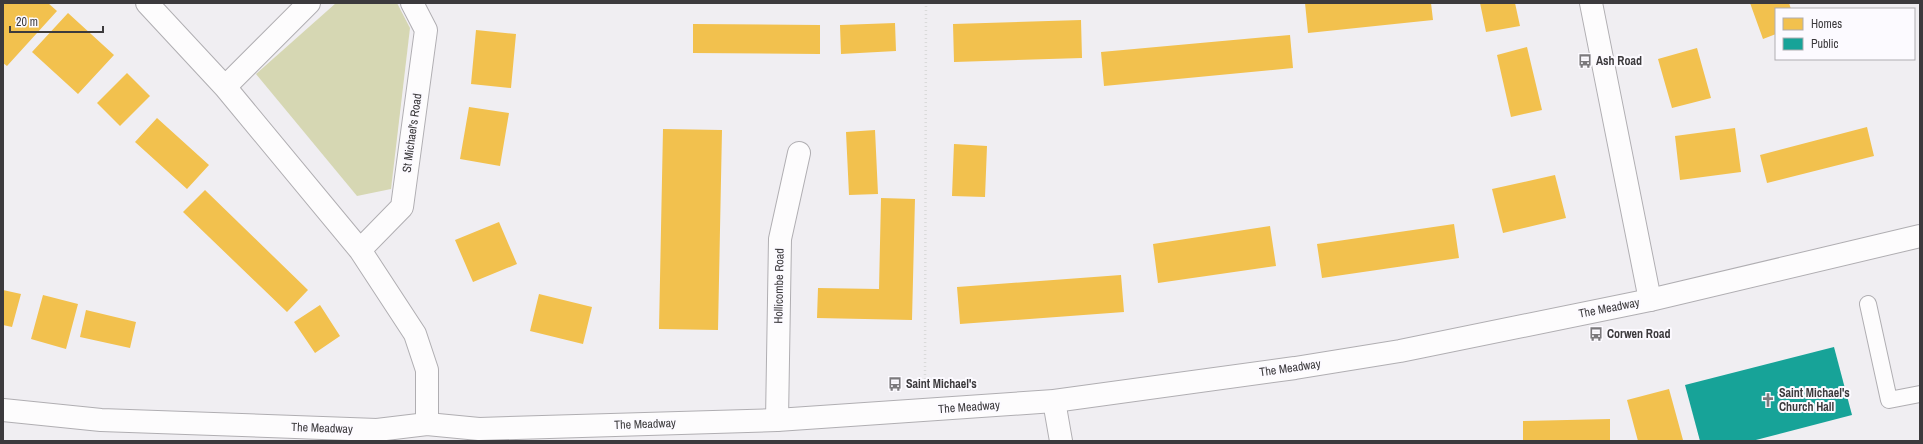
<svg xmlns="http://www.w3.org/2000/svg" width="1923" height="444" font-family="'Archivo Narrow',sans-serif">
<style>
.green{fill:#d6d7b3}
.homes{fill:#f2c14e}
.public{fill:#17a398}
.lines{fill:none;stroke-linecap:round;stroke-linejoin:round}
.service-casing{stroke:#b0aeb2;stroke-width:18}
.minor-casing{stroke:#b0aeb2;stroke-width:24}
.tertiary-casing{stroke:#b0aeb2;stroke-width:24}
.path{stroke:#dadada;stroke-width:2.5;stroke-dasharray:1 3;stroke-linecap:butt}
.service{stroke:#fdfcfd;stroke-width:16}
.minor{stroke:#fdfcfd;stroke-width:22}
.tertiary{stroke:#fdfcfd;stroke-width:22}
.labels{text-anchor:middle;stroke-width:4;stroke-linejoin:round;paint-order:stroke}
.poi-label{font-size:12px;font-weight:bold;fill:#3c3a3d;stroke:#fcfaff;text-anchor:start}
.street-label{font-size:12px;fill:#3c3a3d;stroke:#fcfaff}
</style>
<rect width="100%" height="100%" fill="#f0eef2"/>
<path class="green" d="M336 3H397L410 28 391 189 357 196 256 74Z"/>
<path class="homes" d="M5 3H48L57 11 7 66 3 63V5Z
M1305 3H1431L1433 20 1308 33Z
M1480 3H1515L1520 26 1486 32Z
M1750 3H1789L1791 9H1776V34L1763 39Z
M68 13 114 55 78 94 32 52Z
M1081 20 1082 58 954 62 953 24Z
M895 23 896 51 841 54 840 25Z
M693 24 820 25V54L693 53Z
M476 30 516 34 511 88 471 84Z
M1290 35 1293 68 1104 86 1101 52Z
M1527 47 1542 110 1511 117 1497 55Z
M1697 48 1711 98 1672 108 1658 59Z
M127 73 150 96 120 126 97 103Z
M469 107 509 113 500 166 460 159Z
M157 118 209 165 187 189 135 142Z
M1867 127 1874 156 1767 183 1760 155Z
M1735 128 1741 172 1680 180 1675 136Z
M663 129 722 130 718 330 659 329Z
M875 130 878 194 849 195 846 132Z
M954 144 987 146 985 197 952 196Z
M1555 175 1566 218 1503 233 1492 189Z
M205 190 308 290 287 312 183 212Z
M881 198 915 199 912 320 817 318 818 288 879 289Z
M499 222 517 264 473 282 455 240Z
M1454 224 1459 258 1322 278 1317 244Z
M1270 226 1276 266 1158 283 1153 244Z
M1121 275 1124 312 960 324 957 287Z
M3 290 21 294 12 327 3 325Z
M539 294 592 307 583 344 530 331Z
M43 295 78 304 66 349 31 339Z
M320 305 340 336 315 353 294 322Z
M86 310 136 322 130 348 80 337Z
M1669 389 1683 440 1638 441 1627 400Z
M1610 419V441H1523V421Z"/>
<path class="public" d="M1834 347 1852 415 1752 441H1700L1685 385Z"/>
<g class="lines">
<defs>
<path id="service" d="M1868 304 1889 400 1920 394"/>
<path id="minor" d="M147 3 225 87 360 250 415 334 427 370V424
M1591 3 1650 300
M225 87 309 3
M360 250 402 207 426 30 412 3
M1054 401 1061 441
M777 420 780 239 799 153"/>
<path id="tertiary" d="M3 410 101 420 377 430 427 424 479 429 777 420 1054 401 1295 368 1400 351 1650 300 1920 236"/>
</defs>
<use href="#service" class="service-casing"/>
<use href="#minor" class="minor-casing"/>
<use href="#tertiary" class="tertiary-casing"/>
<path class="path" d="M925 383 926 3"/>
<use href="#service" class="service"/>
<use href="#minor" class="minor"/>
<use href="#tertiary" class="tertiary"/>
</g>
<defs>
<symbol id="bus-bare" viewBox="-9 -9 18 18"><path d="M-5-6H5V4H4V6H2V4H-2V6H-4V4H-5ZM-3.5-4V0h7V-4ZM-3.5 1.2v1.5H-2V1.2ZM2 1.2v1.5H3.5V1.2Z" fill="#7b797c" stroke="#fcfaff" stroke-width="2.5" paint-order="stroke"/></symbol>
<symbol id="church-bare" viewBox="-9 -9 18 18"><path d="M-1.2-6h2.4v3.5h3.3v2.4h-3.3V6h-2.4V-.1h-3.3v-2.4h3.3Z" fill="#7b797c" stroke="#fcfaff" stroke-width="2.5" paint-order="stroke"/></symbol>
</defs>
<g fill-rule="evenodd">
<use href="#bus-bare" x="1575" y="51" width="20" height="20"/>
<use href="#bus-bare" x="1586" y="324" width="20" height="20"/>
<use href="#bus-bare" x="885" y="374" width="20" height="20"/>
<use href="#church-bare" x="1758" y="390" width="20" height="20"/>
</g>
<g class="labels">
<g class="poi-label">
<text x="1596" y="65">Ash Road</text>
<text x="1607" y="338">Corwen Road</text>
<text x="906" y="388">Saint Michael's</text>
<text x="1779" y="397">Saint Michael's<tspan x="1779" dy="14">Church Hall</tspan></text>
</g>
<g class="street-label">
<text transform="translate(412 133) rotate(-82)" y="4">St Michael's Road</text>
<text transform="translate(779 286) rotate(-89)" y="4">Hollicombe Road</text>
<text transform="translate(1609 308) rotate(-11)" y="4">The Meadway</text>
<text transform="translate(1290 368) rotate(-8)" y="4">The Meadway</text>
<text transform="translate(969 407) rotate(-4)" y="4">The Meadway</text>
<text transform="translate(645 424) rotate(-2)" y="4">The Meadway</text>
<text transform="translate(322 428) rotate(2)" y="4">The Meadway</text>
</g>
</g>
<rect width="1923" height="444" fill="none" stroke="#3c3a3d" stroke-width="8"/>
<rect x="1775" y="8" width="140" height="52" fill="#fcfaff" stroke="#afadb1"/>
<rect x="1783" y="18" width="20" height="12" fill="#f2c14e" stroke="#afadb1"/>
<text x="1811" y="28" font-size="12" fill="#3c3a3d">Homes</text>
<rect x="1783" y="38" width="20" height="12" fill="#17a398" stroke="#afadb1"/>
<text x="1811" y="48" font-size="12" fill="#3c3a3d">Public</text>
<path d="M10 26v6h93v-6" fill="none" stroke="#3c3a3d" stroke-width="2"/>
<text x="16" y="26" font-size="12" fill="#3c3a3d" stroke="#fcfaff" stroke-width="3" paint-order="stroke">20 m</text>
</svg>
